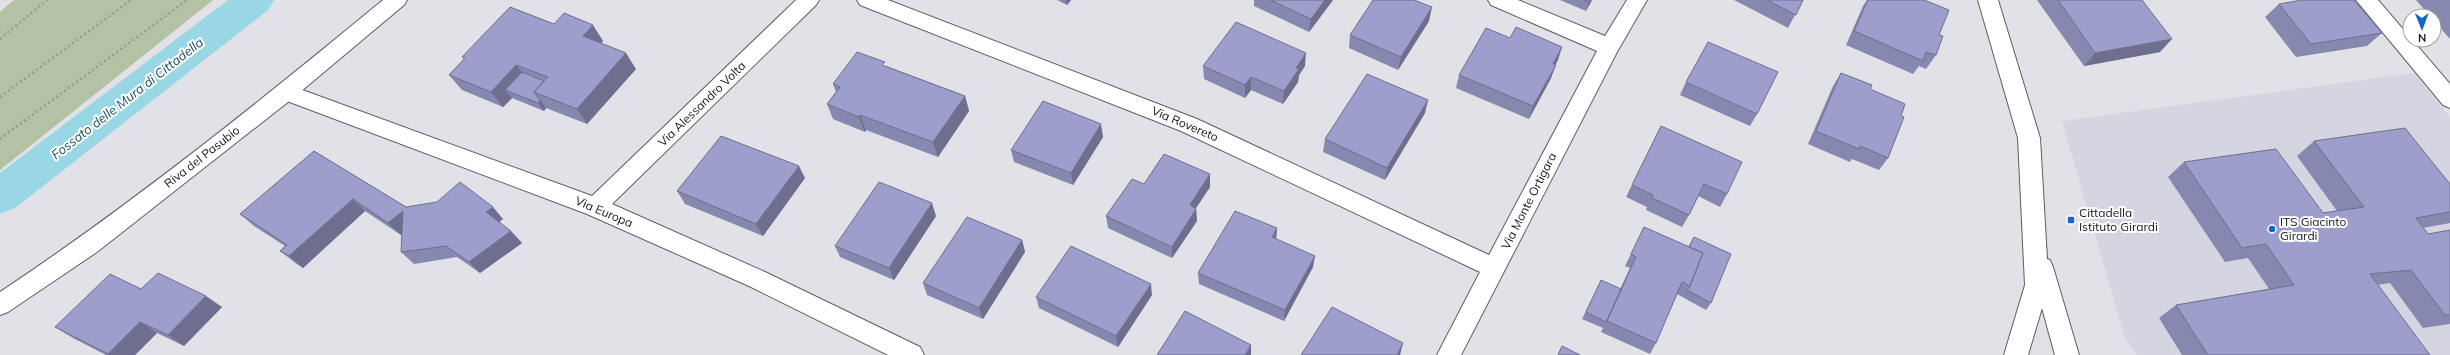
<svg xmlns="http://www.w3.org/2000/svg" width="2450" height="355" font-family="Mulish,sans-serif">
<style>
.built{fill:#d4d5e1}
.green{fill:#b4c1a3}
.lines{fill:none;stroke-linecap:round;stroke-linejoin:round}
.canal{fill:#9ad7e5;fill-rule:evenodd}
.street-casing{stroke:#5d5e62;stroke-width:2}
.secondary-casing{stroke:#5d5e62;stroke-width:2}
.path{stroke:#98989d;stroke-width:2.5;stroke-dasharray:2 3;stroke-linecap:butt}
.street{fill:#fff;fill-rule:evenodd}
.secondary{fill:#fff;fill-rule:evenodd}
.wall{fill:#8788af}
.shaded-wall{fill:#6e6f8e}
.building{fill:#9d9ecb;stroke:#6e6f8e}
.poi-dot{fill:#1167d0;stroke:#fff;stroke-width:1.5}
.labels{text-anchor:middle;stroke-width:4;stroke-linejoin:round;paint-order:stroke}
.street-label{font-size:12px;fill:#161618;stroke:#fff}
.poi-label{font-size:12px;fill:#161618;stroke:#fff;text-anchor:start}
.water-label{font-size:13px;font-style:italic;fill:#194e59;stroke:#fff}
</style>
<rect width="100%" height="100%" fill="#e1e1e7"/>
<path class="built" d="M2414 73 2450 117V355H2137L2125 338 2062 121Z"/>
<path class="green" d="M14 0H213L0 170V12Z"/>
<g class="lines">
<path class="canal" d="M228 0H274L268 10 15 208 0 214V173Z"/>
<defs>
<path id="street" d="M796 0H819L816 5 612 204 765 272 920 347 924 355H888L749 286 587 214 279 98 275 92 279 86 286 84 592 196Z
M857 0H888L1197 119 1489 255 1597 51 1491 5 1488 0H1518L1605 36 1627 0H1647L1617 52 1461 355H1437L1480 272 1181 131 860 5Z
M1978 0H1998L2040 138 2047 259 2050 260 2053 267 2079 355H2055L2042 308 2028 355H2004L2025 285 2018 138Z
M2356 0H2378L2450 84V108L2443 105Z"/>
<path id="secondary" d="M383 0H407L404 5 293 98 97 252 8 312 0 315V292C134 203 259 102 383 0Z"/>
</defs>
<use href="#street" class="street-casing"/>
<use href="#secondary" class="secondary-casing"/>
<path class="path" d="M0 39 47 0
M0 97 131 0
M0 139 187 0"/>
<use href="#street" class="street"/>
<use href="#secondary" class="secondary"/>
</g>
<path class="wall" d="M1057 0H1071L1067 5Z
M1254 0H1333L1309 32 1254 6Z
M1560 0H1592L1586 11Z
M1734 0H1803L1788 28Z
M1867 0H1924L1939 35 1936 55 1926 69 1919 66 1913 74 1846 45 1863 6Z
M2037 0H2142L2160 52 2084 66Z
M2416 0H2450V39L2434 21V16H2430Z
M2279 4 2382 33 2367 46 2296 57 2265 17Z
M1429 21 1398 70 1349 48 1350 35Z
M554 24 603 41 601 43 636 69 587 124 546 108 544 111 512 98 503 107 462 90 449 75 464 59 462 57Z
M1558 60 1555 64 1551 78 1529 119 1456 88 1459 75Z
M886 66 965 96 969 111 938 157 866 130 865 132 833 119 827 104 836 92 833 84Z
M1203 66H1305L1299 75 1298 82 1283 104 1251 90 1245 98 1204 79Z
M1841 73 1870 89 1901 116 1888 158 1879 170 1852 159 1850 162 1808 144 1833 86Z
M1686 82 1757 114 1750 126 1680 95Z
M1425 113 1385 180 1323 152 1325 139Z
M1661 126 1727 194 1720 207 1698 196 1689 215 1682 227 1646 210 1647 207 1626 197Z
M1103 137 1073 185 1014 162 1011 150Z
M2314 141 2450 184V223L2423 228 2428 234 2450 230V324L2423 328 2390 283 2377 285 2430 355H2182L2159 318 2176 305 2269 289 2248 258 2225 262 2168 177 2184 162 2323 213 2337 211 2297 156Z
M314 151 406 207 503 219 499 222 522 243 480 273 457 257 414 264 401 252 402 234 401 235 365 211 303 268 294 262 280 251 285 246 254 226 240 214Z
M805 178 763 236 685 204 677 191Z
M1144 184 1210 187 1196 208 1197 221 1172 258 1108 228 1106 216Z
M936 216 894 280 840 257 835 246Z
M1644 227 1688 247 1694 237 1711 303 1706 310 1677 294 1656 343 1650 354 1601 332 1603 328 1582 319 1601 280 1620 289 1630 268 1625 266Z
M1277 228 1276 239 1313 267 1284 321 1199 284 1198 273Z
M1022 240 1025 252 983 319 927 295 923 283Z
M141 289 222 307 184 346 157 333 135 355H106L73 338 55 327Z
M1152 295 1118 347 1039 308 1036 297Z"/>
<path class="shaded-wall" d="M1066 0H1071L1067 5Z
M1325 0H1333L1309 32 1311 19Z
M1591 0H1592L1586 11 1589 2Z
M1432 7 1429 21 1398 70 1401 57Z
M593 25 603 41 593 52 583 36Z
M2172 39 2160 52 2084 66 2095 53Z
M1562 47 1558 60 1549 77 1553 64Z
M626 53 636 69 587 124 577 109Z
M1306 53 1305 66 1299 75 1298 82 1283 104 1284 91 1296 68Z
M516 65 528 80 505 90 512 98 503 107 491 92Z
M1556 65 1551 78 1529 119 1533 106Z
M1251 77V90L1245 98V85Z
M965 96 969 111 938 157 933 142Z
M540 100 546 108 544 111 538 103Z
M1428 100 1425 113 1385 180 1387 168Z
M860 115 866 130 865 132 859 117Z
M1101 124 1103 137 1073 185 1071 173Z
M799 166 805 178 763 236 756 224Z
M1210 174V187L1190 217V205Z
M353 199 365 211 303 268 289 256Z
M932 203 936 216 894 280 889 268Z
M493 207 503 219 497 224 486 212Z
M1196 209 1197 221 1172 258V247Z
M403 211 415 223 401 235 388 223Z
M1277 228 1276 240 1272 237Z
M511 231 522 243 480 273 469 262Z
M1022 240 1025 252 983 319 979 308Z
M1315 256 1313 267 1284 321 1285 310Z
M1151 284 1152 295 1118 347 1116 336Z
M206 296 222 307 184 346 168 335Z
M140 322 157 333 135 355H109L108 354Z
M1403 343 1400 355H1397Z
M1251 345V355H1245Z"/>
<path class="building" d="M1270 0H1325L1311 19Z
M1373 0H1414L1432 7 1401 57 1350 35Z
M1584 0H1591L1589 2Z
M1767 0H1803L1796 15Z
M1868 0H1924L1949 10 1939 35 1943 36 1936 55 1926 52 1923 61 1854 31Z
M2058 0H2142L2172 39 2095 53Z
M2302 0H2354L2382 33 2311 44 2279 4Z
M510 7 554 24 564 13 593 25 583 36 626 53 577 109 534 92 548 77 516 65 491 92 449 75 465 58 462 57Z
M1236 22 1306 53 1296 68 1299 69 1284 91 1251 77 1245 85 1203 66Z
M1516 27 1562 47 1553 64 1556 65 1533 106 1459 75 1486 28 1510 38Z
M1708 42 1778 72 1757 114 1686 82Z
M857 52 885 62 882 65 965 96 933 142 860 115 859 117 827 104 840 87 833 84Z
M522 72 544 81 534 92 540 100 538 103 505 90Z
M1841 73 1872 85 1870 89 1905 104 1901 116 1904 117 1888 158 1860 146 1859 149 1816 131Z
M1367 74 1428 100 1387 168 1325 139Z
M1043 101 1101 124 1071 173 1011 150Z
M1661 126 1742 162 1727 194 1704 184 1689 215 1652 198 1653 195 1632 185Z
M2405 128 2450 184V212L2416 218 2428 234 2450 230V315H2445L2411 270 2370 274 2430 355H2208L2176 305 2294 285 2266 244 2242 248 2184 162 2276 149 2323 213 2364 207 2314 141Z
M721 136 799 166 756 224 677 191Z
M314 151 406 207 437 202 460 182 493 207 486 212 511 231 469 262 446 246 401 252 403 211 388 223 353 199 289 256 280 251 287 245 240 214Z
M1164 154 1210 174 1190 205 1196 209 1172 247 1106 216 1132 179 1144 184Z
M879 182 932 203 889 268 835 246Z
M1235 211 1277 228 1272 237 1315 256 1285 310 1198 273Z
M967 217 1022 240 979 308 923 283Z
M1644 227 1703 253 1690 286 1682 282 1656 343 1607 321 1636 257 1631 254Z
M1694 237 1731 254 1711 303 1687 290 1690 286 1703 253 1689 247Z
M1071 246 1151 284 1116 336 1036 297Z
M158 273 206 296 168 335 140 322 108 354 55 327 110 274 141 289Z
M1601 280 1621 289 1606 322 1586 312Z
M1332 307 1403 343 1397 355H1301Z
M1185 311 1251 345 1245 355H1157Z
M1562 346 1580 355H1558Z"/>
<g class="poi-dot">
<rect x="2067" y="216" width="8" height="8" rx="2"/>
<circle cx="2272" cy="229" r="4"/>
</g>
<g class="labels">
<g class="street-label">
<text transform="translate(702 104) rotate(-44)" y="4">Via Alessandro Volta</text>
<text transform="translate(1185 124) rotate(23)" y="4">Via Rovereto</text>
<text transform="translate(202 157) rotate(-38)" y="4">Riva del Pasubio</text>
<text transform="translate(1529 201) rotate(-63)" y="4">Via Monte Ortigara</text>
<text transform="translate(604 212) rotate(23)" y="4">Via Europa</text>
</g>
<g class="poi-label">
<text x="2079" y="217">Cittadella<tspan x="2079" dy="14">Istituto Girardi</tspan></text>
<text x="2280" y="226">ITS Giacinto<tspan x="2280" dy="14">Girardi</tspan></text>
</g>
<g class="water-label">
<text transform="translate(127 98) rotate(-38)" y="5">Fossato delle Mura di Cittadella</text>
</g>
</g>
<g transform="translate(2422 28) rotate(179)"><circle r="19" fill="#ffffff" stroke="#a2a2a3"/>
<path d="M0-3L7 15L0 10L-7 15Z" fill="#1167d0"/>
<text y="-6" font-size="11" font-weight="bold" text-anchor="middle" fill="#161618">N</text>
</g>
</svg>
